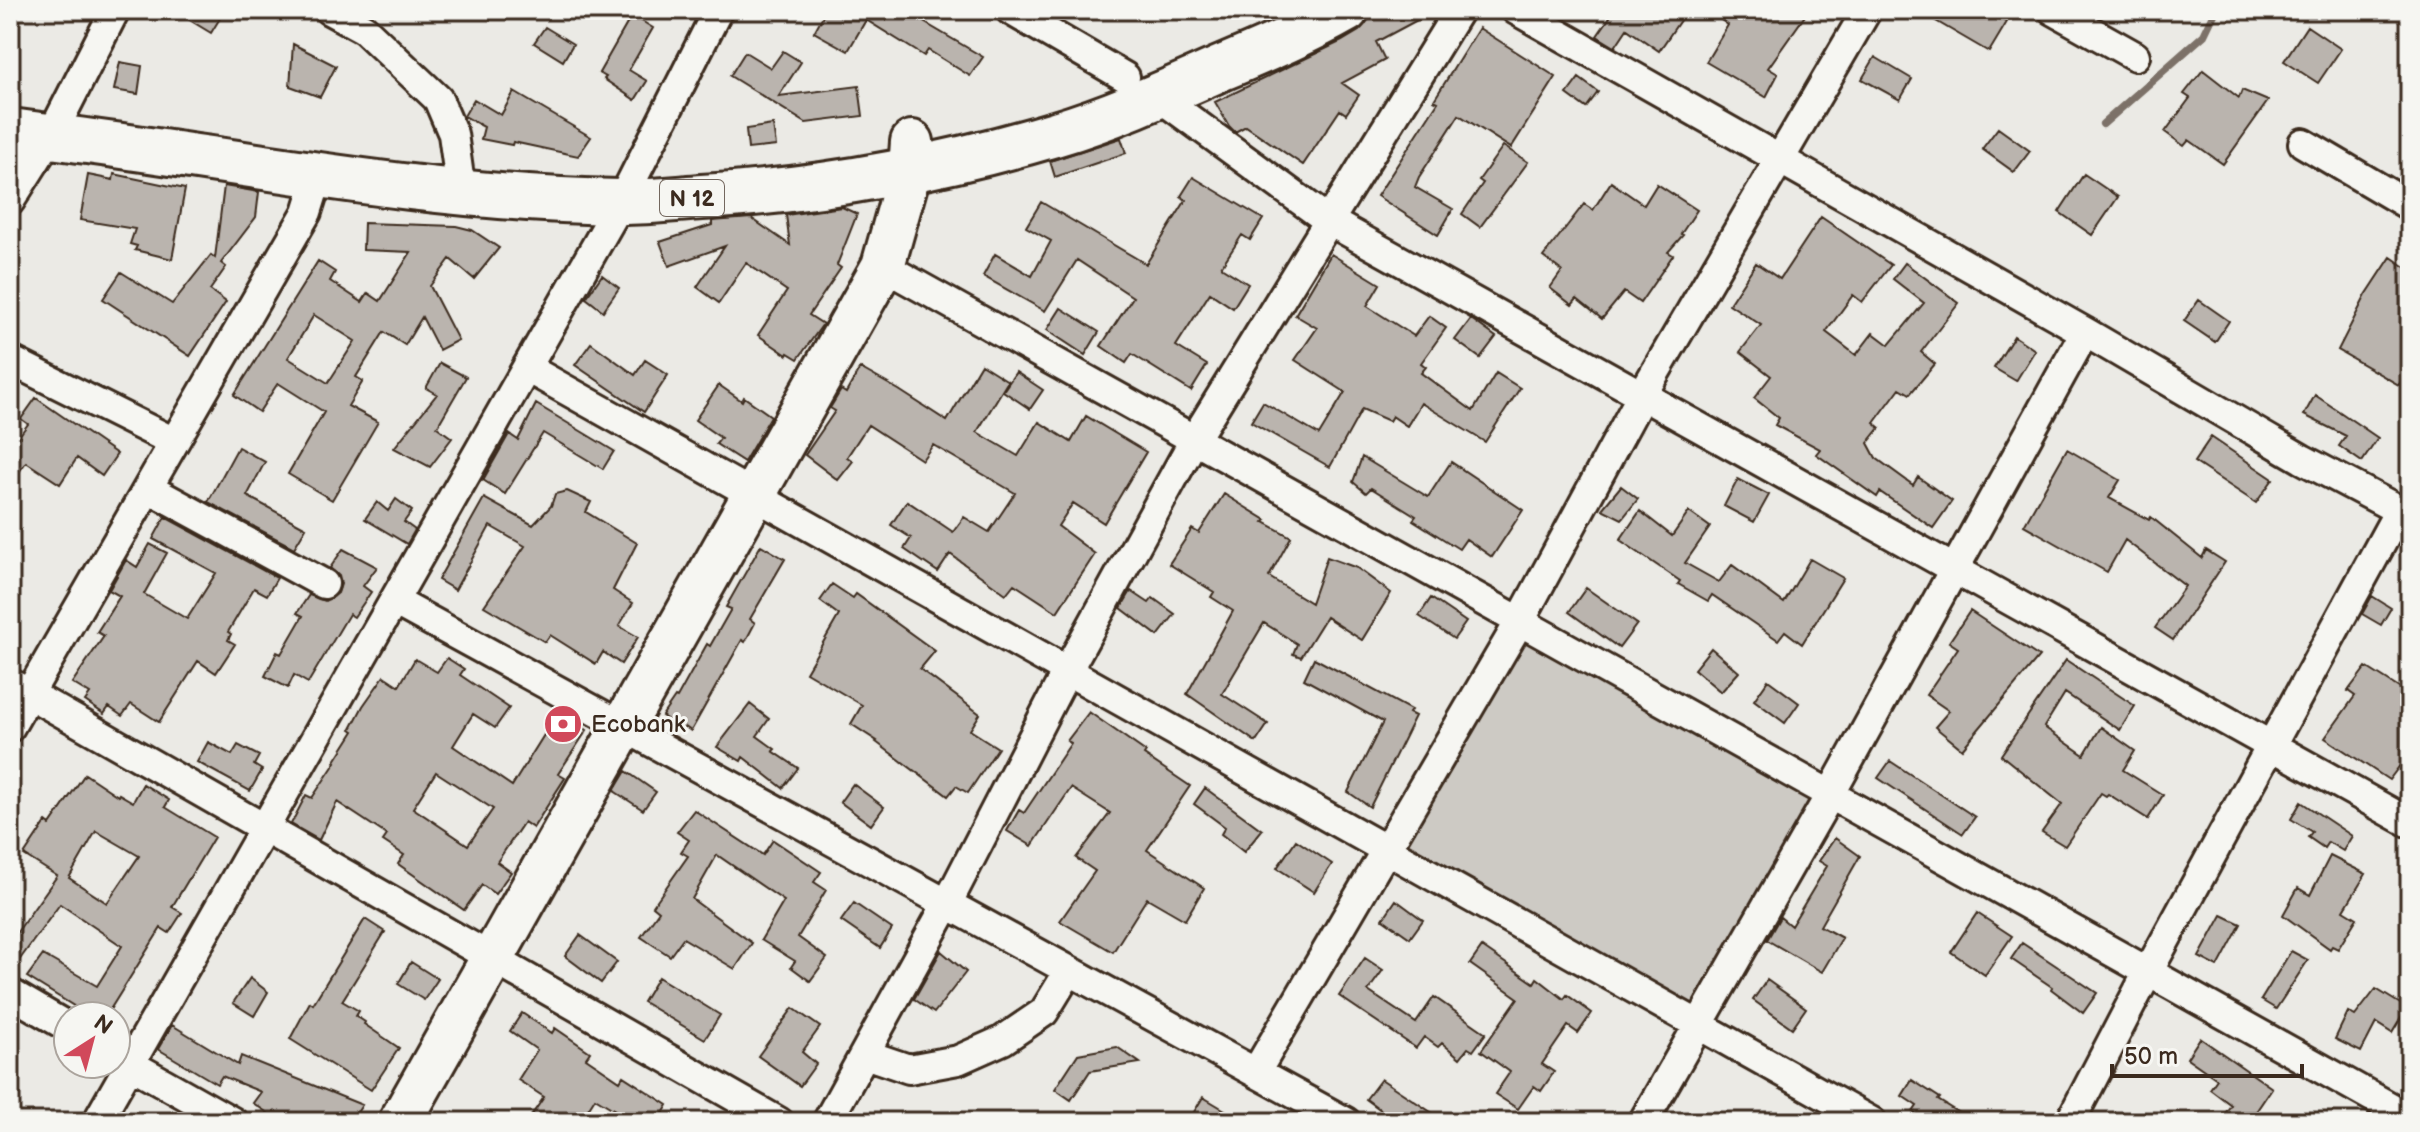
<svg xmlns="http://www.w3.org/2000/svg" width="2420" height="1132" font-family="'Balsamiq Sans',sans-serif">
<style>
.green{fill:#cdcac4;stroke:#847a71;stroke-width:2}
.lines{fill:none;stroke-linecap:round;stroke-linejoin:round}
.stream{stroke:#7c7167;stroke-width:8}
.building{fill:#bab4ae;stroke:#3b2a1e;stroke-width:2;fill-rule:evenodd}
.street-casing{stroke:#3b2a1e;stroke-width:34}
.secondary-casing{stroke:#3b2a1e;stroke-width:48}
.primary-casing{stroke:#3b2a1e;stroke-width:50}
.street{stroke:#f6f6f2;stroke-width:28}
.secondary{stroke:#f6f6f2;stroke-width:42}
.primary{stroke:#f6f6f2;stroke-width:44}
.labels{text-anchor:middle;stroke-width:6;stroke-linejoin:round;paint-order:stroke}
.shield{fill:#f6f6f2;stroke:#73675e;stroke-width:2}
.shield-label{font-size:22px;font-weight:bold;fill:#3b2a1e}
.poi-label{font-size:24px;fill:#3b2a1e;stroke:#f6f6f2;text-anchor:start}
</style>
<rect width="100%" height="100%" fill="#ebeae5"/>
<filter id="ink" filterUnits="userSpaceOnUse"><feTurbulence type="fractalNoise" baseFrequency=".0125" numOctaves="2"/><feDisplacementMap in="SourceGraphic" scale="16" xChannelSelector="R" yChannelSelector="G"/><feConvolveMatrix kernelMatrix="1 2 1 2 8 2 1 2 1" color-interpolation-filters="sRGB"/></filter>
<g filter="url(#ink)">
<path class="green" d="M1520 621 1830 795 1700 1026 1387 851Z"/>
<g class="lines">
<path class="stream" d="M2103 124 2204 35 2216 10"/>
</g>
<path class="building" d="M173 10H225L211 33Z
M826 10H903L983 57 970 76 928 50 924 56 866 20 848 51 814 32Z
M1387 10H1436L1376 42 1385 60 1342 83 1359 95 1346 114 1340 110 1303 165 1246 126 1235 132 1229 126 1215 102 1342 41 1359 31 1368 20Z
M1599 10H1687L1659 51 1627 29 1615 47 1597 36 1610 17Z
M1707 10H1809L1768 68 1778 74 1766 97 1706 62 1728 25Z
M1917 10H1985L2007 22 1989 52Z
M632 15 653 28 629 70 647 81 635 100 604 79 606 77 599 73Z
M2307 26 2341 49 2318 83 2284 61Z
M545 27 573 44 563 61 534 43Z
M1479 28 1556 77 1511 148 1459 115 1419 177 1415 187 1453 209 1438 235 1377 196 1438 102 1434 100Z
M293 44 336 66 320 97 290 86Z
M783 51 801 62 779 96 859 86 863 116 806 123 730 76 745 52 771 68Z
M1875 57 1912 79 1900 100 1862 79Z
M120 62 142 66 138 94 114 90Z
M2203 70 2239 98 2242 90 2268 101 2223 164 2189 140 2184 146 2165 132 2190 98 2184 94Z
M1579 78 1598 92 1586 108 1567 94Z
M514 92 591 137 578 156 513 142 512 145 481 139 484 127 464 116 474 99 501 115Z
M773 125 776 146 748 149 746 129Z
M1998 128 2030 151 2014 172 1982 149Z
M1121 138 1126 153 1055 177 1050 161Z
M1503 146 1528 162 1480 227 1462 214 1483 183 1479 180Z
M114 174 185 189 172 259 135 250 137 246 130 244 135 229 80 220 88 175 113 180Z
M2084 174 2118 197 2092 235 2059 212Z
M1193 177 1263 219 1250 240 1242 235 1221 267 1248 284 1233 308 1210 293 1176 346 1207 365 1191 391 1132 354 1126 363 1101 346 1133 297 1077 260 1045 311 983 276 995 254 1032 276 1051 241 1026 227 1041 202 1146 264 1186 200 1181 196Z
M1611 182 1644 205 1657 184 1697 210 1681 234 1683 235 1668 252 1673 255 1640 303 1624 292 1602 319 1577 299 1572 305 1550 288 1562 271 1543 257 1584 204 1593 210Z
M224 186 259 192 256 217 221 263 226 267 210 290 226 302 190 356 103 299 121 272 172 304 211 255 215 258Z
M842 207 857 214 837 265 841 268 809 315 823 324 798 359 788 353 787 355 758 335 787 291 746 263 719 303 697 287 725 246 669 266 660 242 712 225V221L751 218 790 245 786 215Z
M1821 217 1891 265 1862 302 1853 295 1826 332 1856 355 1873 333 1889 345 1924 303 1893 279 1905 263 1959 303 1921 352 1935 364 1910 394 1900 388 1874 423 1880 428 1868 443 1876 458 1913 485 1918 477 1952 501 1933 528 1880 492 1877 497 1816 454 1820 449 1775 425 1779 418 1754 398 1771 376 1740 352 1761 325 1729 304 1756 263 1780 279Z
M364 223 456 226 472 230 499 248 474 279 450 259 430 286 458 340 439 350 422 317 405 345 384 332 356 377 363 381 348 406 378 422 332 500 288 474 324 412 278 383 259 412 234 395 318 261 335 272 330 281 362 302 368 293 380 301 411 252 363 250ZM314 315 355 341 328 383 288 358Z
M1331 254 1380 284 1367 306 1414 336 1429 316 1446 328 1421 363 1426 367 1421 373 1473 411 1496 373 1520 388 1485 442 1421 403 1407 426 1392 416 1389 421 1362 409 1330 467 1251 422 1263 402 1319 435 1345 392 1295 360 1317 328 1295 315Z
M2391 257 2410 270V364L2399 385 2338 350 2366 295Z
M602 275 619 288 603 311 586 298Z
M2199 300 2229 321 2215 342 2184 321Z
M1061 308 1099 332 1085 355 1047 330Z
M1471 319 1496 337 1480 358 1455 340Z
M2014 336 2035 350 2016 381 1994 368Z
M591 343 635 375 645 360 668 375 644 412 575 365Z
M440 363 466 377 437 427 452 438 430 467 394 448 437 394 426 388Z
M981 364 1008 381 977 432 1018 456 1039 422 1071 442 1086 416 1146 452 1104 523 1073 503 1058 526 1095 554 1057 612 1014 584 1006 594 950 554 938 572 904 549 911 538 891 525 907 501 953 532 964 517 989 532 1015 493 933 445 922 460 868 425 847 457 853 461 838 480 805 455 835 411 830 408 841 390 846 393 860 368 899 390 947 421Z
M1016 372 1043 390 1030 409 1003 391Z
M719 385 742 401 744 397 771 416 744 462 716 444 721 438 695 420Z
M2315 395 2378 438 2362 462 2339 446 2346 436 2304 415Z
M36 398 117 454 102 476 77 458 60 484 26 462 10 485V448L28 424 21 419Z
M536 404 614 451 603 469 543 433 505 494 483 480 509 434 518 440Z
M2211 437 2273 479 2256 503 2194 462Z
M238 447 265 462 247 496 306 528 294 548 208 502Z
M2067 449 2120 480 2109 498 2149 520 2151 517 2202 558 2206 550 2225 562 2173 640 2155 628 2185 586 2125 540 2107 572 2024 525Z
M1362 457 1428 497 1451 462 1523 510 1492 557 1466 539 1459 549 1413 520 1416 516 1371 488 1366 493 1353 482Z
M1738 479 1769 495 1754 522 1724 506Z
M1621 486 1638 499 1622 519 1602 509Z
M567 491 591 502 586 512 637 543 613 590 633 603 619 626 638 637 621 664 603 652 596 664 550 635 545 642 484 606 525 546 490 526 455 590 438 580 484 498 533 525 551 506 555 494Z
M1224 494 1266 520 1264 522 1291 537 1269 577 1311 603 1327 557 1357 568 1391 593 1362 640 1326 617 1301 657 1293 654 1297 644 1264 623 1222 694 1268 724 1256 742 1187 694 1233 611 1211 597 1214 592 1169 564 1192 529 1199 533Z
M396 499 412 511 404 522 415 530 407 544 365 519 377 502 388 511Z
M1640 511 1672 536 1689 512 1710 527 1685 563 1719 582 1732 565 1784 603 1810 559 1843 578 1802 644 1785 631 1778 640 1712 595 1708 601 1678 584 1680 581 1620 540Z
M165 517 277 578 267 595 254 588 228 632 231 634 228 640 235 644 216 673 198 661 159 722 131 704 122 716 109 707 104 714 85 701 90 694 72 683 104 636 97 632 120 596 109 590 126 560 137 567 150 544 167 553 144 594 187 619 216 573 153 539Z
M761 545 785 559 750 619 755 623 745 642 742 640 691 731 685 727 683 730 662 716 675 697 677 698 707 644 710 646 731 609 726 607Z
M343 549 377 567 363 586 371 592 354 617 349 614 308 683 294 675 288 688 265 676 277 652 281 654 303 616 297 613 309 595 325 601 338 593 341 584 339 576 330 568Z
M832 584 853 598 856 594 935 651 920 669 980 714 970 730 998 748 968 793 956 786 948 796 876 742 877 741 851 724 862 705 806 672 839 615 820 601Z
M1586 588 1637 624 1619 648 1569 612Z
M1131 591 1149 603 1153 598 1175 614 1158 636 1121 608Z
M2372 596 2391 608 2381 625 2362 614Z
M1431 598 1466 622 1454 639 1419 616Z
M1970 611 2039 657 1962 749 1935 727 1949 711 1926 695 1958 648 1949 642Z
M1711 648 1739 672 1721 692 1694 669Z
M447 658 464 669 460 675 509 708 495 728 473 714 453 746 512 786 559 711 587 730 558 774 565 778 533 828 524 822 497 862 511 872 495 894 482 885 464 910 398 864 404 855 383 841 387 835 337 802 319 840 291 824 306 795 312 798 336 762 335 761 354 731 351 729 363 706 384 676 399 686 415 659 437 672ZM436 772 493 809 468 845 413 808Z
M1314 658 1411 710 1409 713 1415 716 1370 807 1348 792 1383 722 1304 679Z
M2066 660 2135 706 2120 730 2065 693 2044 727 2084 755 2101 727 2135 751 2123 770 2163 795 2148 819 2108 794 2106 796 2101 793 2065 846 2042 832 2062 804 2001 755Z
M2366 667 2410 695V752L2389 780 2325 738 2355 696 2348 691Z
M1768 680 1799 703 1785 723 1754 700Z
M750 704 769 719 757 736 775 749 773 751 798 768 783 788 743 757 741 761 717 747Z
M1089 712 1146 752 1144 755 1190 786 1147 850 1204 888 1185 920 1147 898 1113 952 1060 921 1095 871 1076 858 1110 813 1071 788 1032 846 1007 831 1019 810 1024 813 1071 743 1067 741Z
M208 742 232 755 238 745 259 756 254 765 262 770 250 791 197 762Z
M1890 761 1975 817 1963 834 1878 778Z
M626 771 656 792 643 810 614 791Z
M85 774 118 796 119 794 133 802 143 784 169 800 165 807 214 837 172 907 182 913 169 933 161 928 106 1016H90L27 977 43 955 97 986 122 946 60 904 10 973V942L57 876 24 855 46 822 50 825ZM96 831 139 856 107 903 69 878Z
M853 784 884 807 871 825 840 802Z
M1205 788 1262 830 1244 852 1221 834 1225 827 1194 804Z
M2301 802 2352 836 2343 851 2328 842 2324 848 2308 837 2312 832 2291 819Z
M694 810 763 855 773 840 821 872 814 882 826 890 798 937 827 958 810 981 791 967 795 961 761 940 784 901 717 855 692 899 752 943 735 969 683 938 670 956 641 937 659 911 653 906 688 856 681 852 689 840 677 832Z
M1835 838 1860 856 1820 926 1842 938 1822 972 1767 940 1780 917 1791 926 1827 866 1819 861Z
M1296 840 1332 864 1314 892 1277 868Z
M2330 856 2366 874 2344 910 2357 918 2338 949 2332 946 2330 949 2283 915 2298 888 2310 895Z
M1396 900 1423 920 1410 938 1383 919Z
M854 903 892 929 880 948 841 921Z
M1977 913 2012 936 1985 975 1951 952Z
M2222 915 2241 924 2218 967 2199 957Z
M365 919 385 932 342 1001 359 1011 356 1016 365 1022 364 1024 399 1048 371 1090 290 1039 310 1002 313 1004Z
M580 935 617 962 601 983 565 956Z
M2022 943 2097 993 2083 1013 2051 989 2052 987 2011 959Z
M1482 947 1534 983 1537 978 1564 999 1567 995 1592 1013 1578 1033 1568 1026 1542 1064 1554 1072 1541 1091 1534 1086 1518 1109 1495 1094 1510 1072 1481 1051 1518 998 1470 964Z
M941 951 966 972 934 1013 914 999Z
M2291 951 2308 960 2276 1009 2261 1000Z
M1365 958 1383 970 1368 991 1416 1023 1434 997 1486 1033 1473 1051 1468 1048 1460 1058 1442 1043 1438 1047 1424 1037 1416 1048 1339 996Z
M411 962 438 979 424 1000 398 984Z
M658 977 720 1015 705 1039 643 1002Z
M250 978 268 992 254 1016 233 1003Z
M1767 980 1806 1008 1792 1028 1753 1000Z
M2376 989 2407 1008 2392 1033 2376 1023 2361 1052 2335 1039 2348 1012 2355 1016Z
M793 1008 820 1027 802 1052 816 1064 800 1086 758 1056Z
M522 1013 552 1033 555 1028 590 1052 586 1058 620 1081 623 1076 668 1105 658 1122H635L595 1098 580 1122H527L544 1097 518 1080 537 1050 510 1031Z
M172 1025 238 1065 241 1056 362 1105 351 1122H313L297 1113 291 1122H281L253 1103 261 1092 222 1076 217 1084 158 1049Z
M2200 1038 2272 1088 2249 1122H2219L2231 1105 2210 1089 2217 1079 2187 1058Z
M1117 1047 1140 1063 1090 1071 1071 1100 1055 1089 1078 1054Z
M1381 1079 1446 1122H1397L1366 1099Z
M1912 1080 1940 1098 1938 1100 1973 1122H1928L1913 1112 1917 1106 1902 1096Z
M1203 1097 1245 1122H1188Z"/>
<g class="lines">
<defs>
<path id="street" d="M329 10 364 29 438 99 453 134 459 177
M1010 10 1125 77
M1516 10 2085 332 2302 459 2410 516
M2053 10 2135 56
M1158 96 1329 221 2410 823
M2303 143 2410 206
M10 201 51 136 115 10
M883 266 2410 1118
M10 360 174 442
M527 368 1872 1122
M148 488 324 584
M394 601 1346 1122
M10 683 779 1122
M10 727 307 212 318 177
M10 993 68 1027
M865 1054 909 1069 958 1060 1003 1040 1044 1012 1069 971
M116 1056 233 1122
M1256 1072 1520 621 1642 395 1867 10
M97 1122 621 202 718 10
M827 1122 947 904 1067 671 1194 440 1459 10
M1643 1122 1830 795 2085 332
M2070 1122 2148 972 2400 509"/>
<path id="secondary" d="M400 1122 883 266 910 170 912 142"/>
<path id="primary" d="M10 131C213 155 414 199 620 202 647 202 675 199 702 197 821 190 940 168 1055 134 1109 118 1163 94 1215 71 1260 52 1304 34 1346 10"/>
</defs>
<use href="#street" class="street-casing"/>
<use href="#secondary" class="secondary-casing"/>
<use href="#primary" class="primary-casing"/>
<use href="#street" class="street"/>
<use href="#secondary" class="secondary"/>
<use href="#primary" class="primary"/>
</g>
</g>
<defs>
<symbol id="bank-disc" viewBox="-11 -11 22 22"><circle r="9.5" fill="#d1495b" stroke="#f6f6f2"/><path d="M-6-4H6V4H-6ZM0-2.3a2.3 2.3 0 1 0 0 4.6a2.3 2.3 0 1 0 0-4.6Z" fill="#fff"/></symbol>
</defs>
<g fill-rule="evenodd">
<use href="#bank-disc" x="541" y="702" width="44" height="44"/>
</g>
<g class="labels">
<rect class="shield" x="660" y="180" width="64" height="36" rx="6"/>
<g class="shield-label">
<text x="692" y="206">N 12</text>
</g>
<g class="poi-label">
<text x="591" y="732">Ecobank</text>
</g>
</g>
<rect width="2420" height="1132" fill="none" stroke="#f6f6f2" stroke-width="40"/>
<rect x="20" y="20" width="2380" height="1092" fill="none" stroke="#3b2a1e" stroke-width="3" filter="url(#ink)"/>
<g transform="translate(92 1040) rotate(36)"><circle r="38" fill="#f6f6f2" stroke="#aba49d" stroke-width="2"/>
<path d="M0-6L14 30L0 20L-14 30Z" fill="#d1495b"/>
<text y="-12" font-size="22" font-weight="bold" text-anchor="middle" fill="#3b2a1e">N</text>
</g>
<path d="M2112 1064v12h190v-12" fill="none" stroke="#3b2a1e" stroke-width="4"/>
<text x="2124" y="1064" font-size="24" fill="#3b2a1e" stroke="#f6f6f2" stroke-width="6" paint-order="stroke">50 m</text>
</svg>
